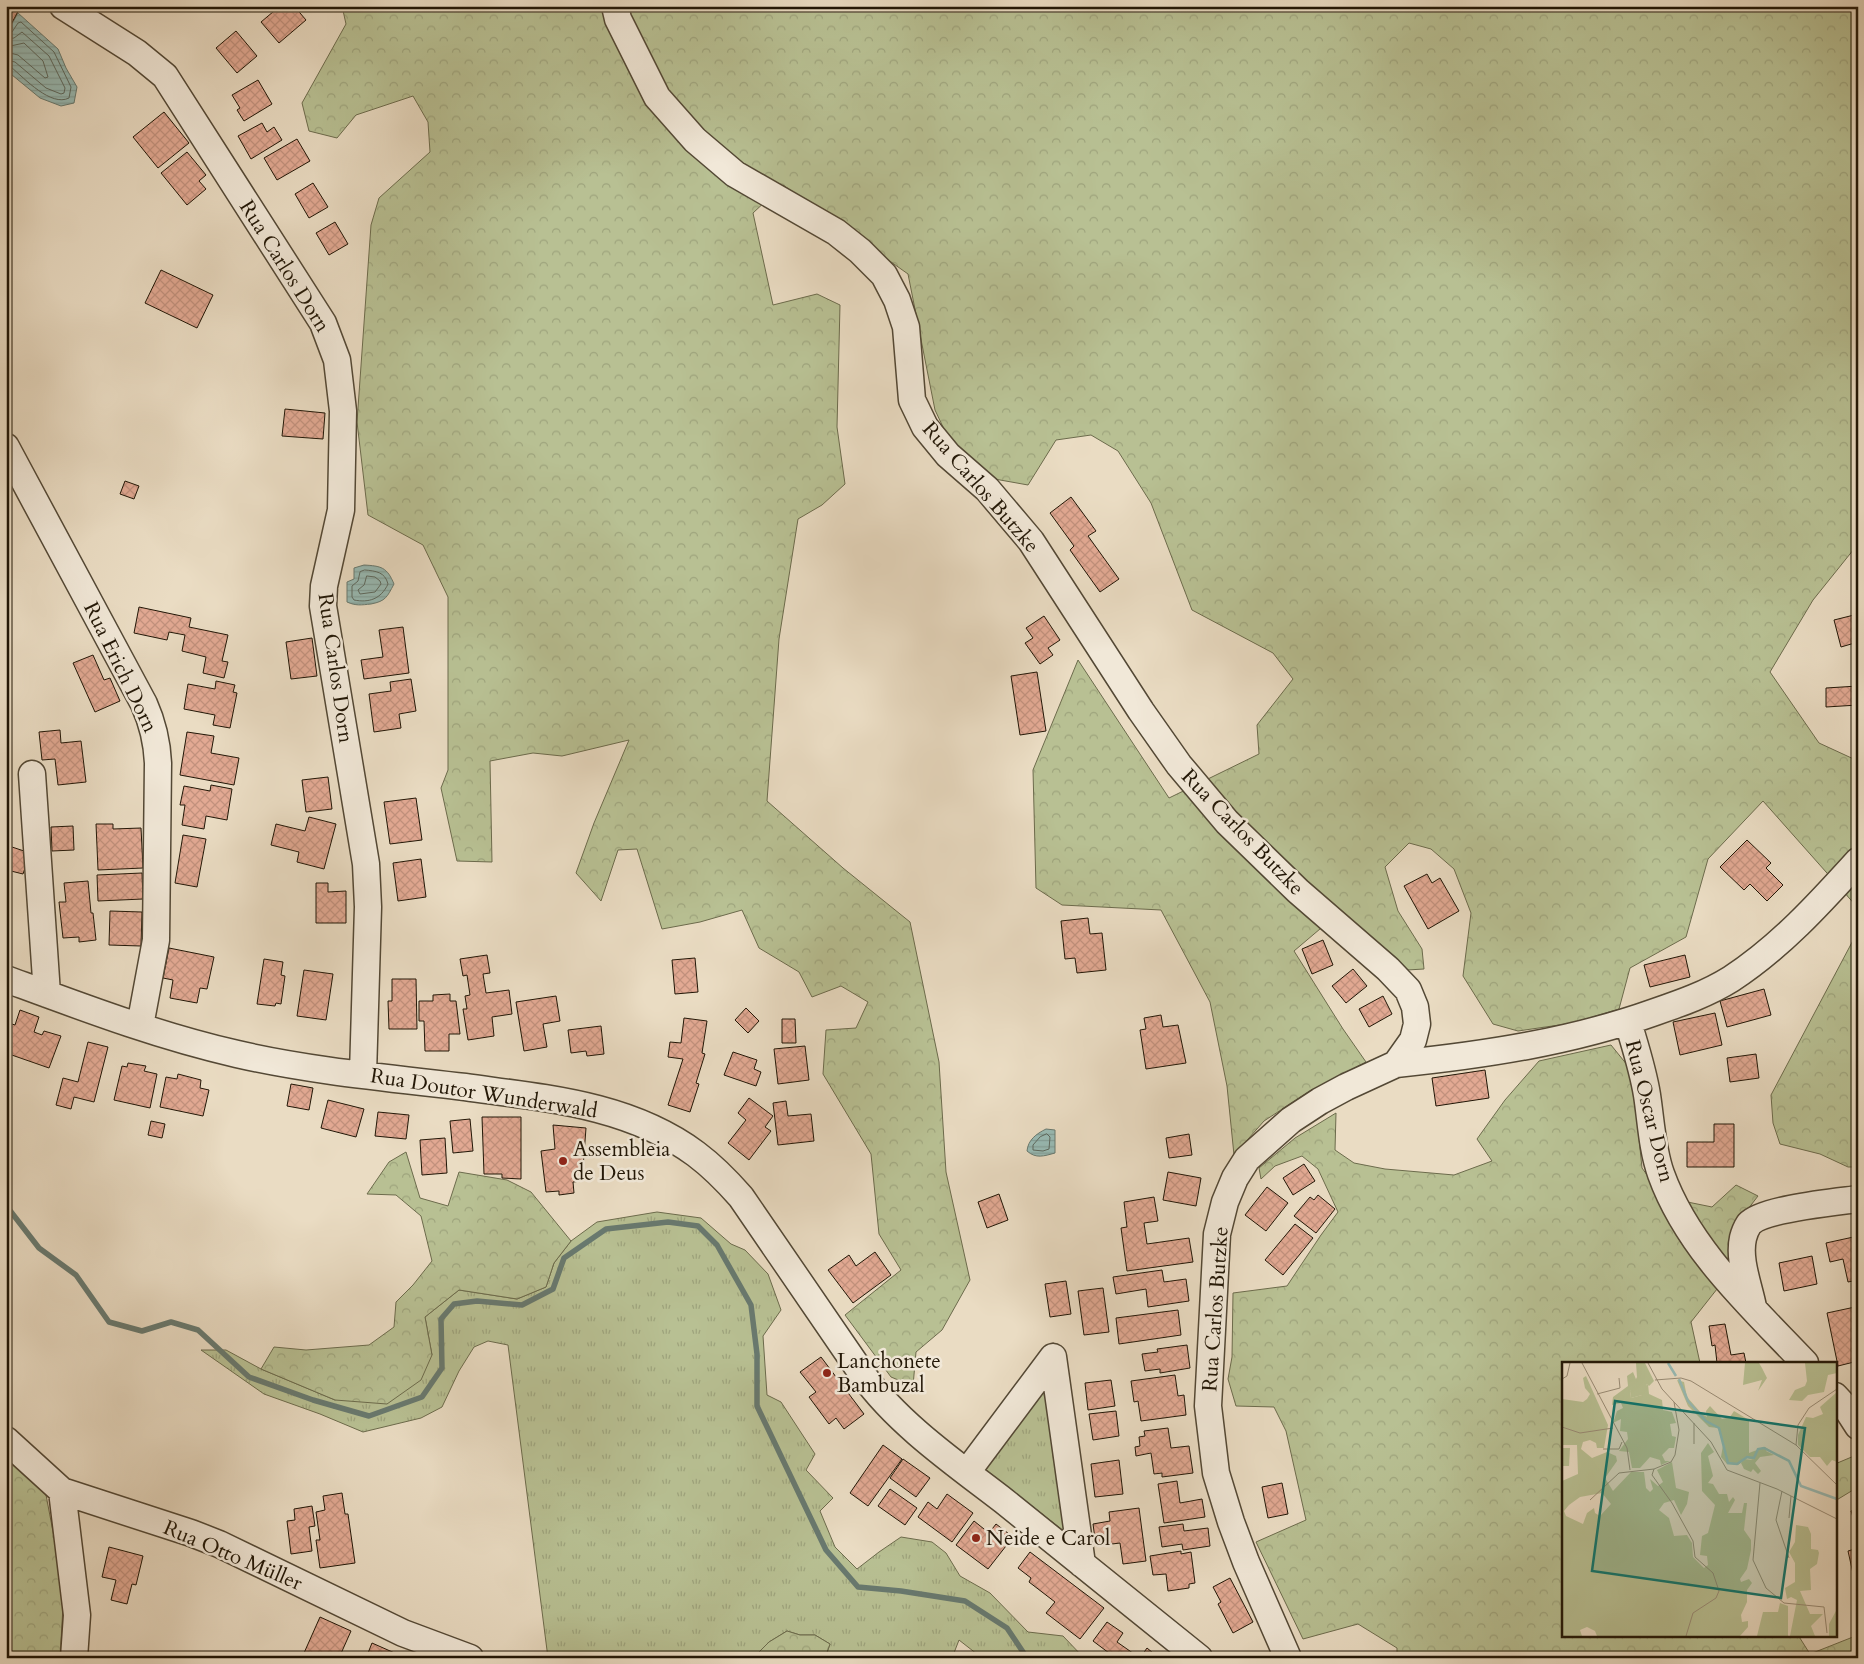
<svg xmlns="http://www.w3.org/2000/svg" width="1864" height="1664" font-family="Cardo,serif">
<style>
.grass{fill:url(#grass-tufts);stroke:#6c6b4c}
.forest{fill:url(#forest-crowns);stroke:#6c6b4c}
.water{fill:url(#water-rules);stroke:#68796f}
.lines{fill:none;stroke-linecap:round;stroke-linejoin:round}
.shore{stroke:#5c685e;stroke-width:1}
.stream{stroke:#68796f;stroke-width:5.5}
.building{fill:url(#building-cross-hatch);stroke:#211606}
.minor-casing{stroke:#534835;stroke-width:29}
.minor{stroke:#f1e8d8;stroke-width:26}
.poi-dot{fill:#8f2418;stroke:#f1e8d8;stroke-width:2}
.labels{text-anchor:middle;stroke-width:5;stroke-linejoin:round;paint-order:stroke}
.street-label{font-size:21px;fill:#211606;stroke:#f1e8d8}
.poi-label{font-size:21px;fill:#211606;stroke:#f1e8d8;text-anchor:start}
.inset-river{fill:none;stroke:#98bbb5;stroke-width:2.5}
.inset-road{fill:none;stroke:#9a8d77;stroke-width:1}
.view{fill:#0f766e;fill-opacity:0.15;stroke:#0f766e;stroke-width:2.5}
.inset-edge{fill:none;stroke:#211606;stroke-width:2.5}
</style>
<defs>
<pattern id="grass-tufts" width="24" height="20" patternUnits="userSpaceOnUse" patternTransform="scale(1.25)"><rect width="24" height="20" fill="#b8c093"/><path d="M3 7l-1-3M5 7V3M7 7l1-3M15 17l-1-3M17 17v-4M19 17l1-3" fill="none" stroke="#9ea47d"/></pattern>
<pattern id="forest-crowns" width="20" height="18" patternUnits="userSpaceOnUse" patternTransform="scale(1.25)"><rect width="20" height="18" fill="#b8c093"/><path d="M2 6a3 3 0 1 1 6 0M12 15a3 3 0 1 1 6 0" fill="none" stroke="#9ea47d"/></pattern>
<pattern id="water-rules" width="6" height="5" patternUnits="userSpaceOnUse" patternTransform="scale(1.25)"><rect width="6" height="5" fill="#98bbb5"/><path d="M0 2.5h6" fill="none" stroke="#83a09a"/></pattern>
<pattern id="building-cross-hatch" width="8" height="8" patternUnits="userSpaceOnUse" patternTransform="scale(1.25)"><rect width="8" height="8" fill="#e2a993"/><path d="M0 0l8 8M0 8l8-8" fill="none" stroke="#c2917d"/></pattern>
</defs>
<rect width="100%" height="100%" fill="#eadcc3"/>
<filter id="stains"><feTurbulence type="fractalNoise" baseFrequency=".004" numOctaves="4"/><feColorMatrix values="0 0 0 0 .2 0 0 0 0 .09 0 0 0 0 .02 0 0 0 .5 -.17"/></filter>
<radialGradient id="worn" r=".72"><stop offset=".6" stop-color="#630" stop-opacity="0"/><stop offset="1" stop-color="#630" stop-opacity=".3"/></radialGradient>
<path class="grass" d="M657 1212 701 1218 731 1244 745 1250 768 1274 781 1310 763 1336 767 1395 781 1402 815 1454 806 1470 833 1498 820 1511 835 1547 857 1569 879 1552 901 1537 932 1542 946 1553 960 1576 990 1593 1028 1632 1063 1636 1084 1658H982L959 1640 952 1658H825L830 1644 815 1635H800L787 1631 769 1642 753 1658H548L508 1345 488 1341 474 1347 459 1371 442 1407 421 1418 363 1432 320 1414 264 1394 201 1350H226L261 1369 335 1400 432 1355 425 1317 459 1290 517 1299 546 1287 554 1263 571 1241 597 1222Z
M1047 1378 1069 1535 981 1466Z"/>
<path class="forest" d="M342 6H1858V544L1813 600 1770 672 1819 743 1858 761V908L1763 801 1708 859 1686 937 1630 968 1619 1009 1573 1023 1518 1031 1493 1024 1463 976 1471 913 1454 869 1431 849 1409 843 1385 867 1398 911 1422 949 1424 969 1407 970 1340 912 1294 951 1343 1029 1366 1062 1310 1091 1264 1121 1234 1155 1227 1086 1210 1002 1161 910 1062 905 1036 888 1033 770 1078 660 1169 798 1259 754 1257 725 1293 679 1273 653 1192 610 1151 503 1118 451 1091 435 1056 440 1028 485 989 478 951 444 935 410 908 274 783 185 753 213 773 305 817 294 840 305 837 427 845 484 822 505 798 519 779 639 767 801 843 868 910 922 939 1062 946 1172 970 1280 942 1330 916 1352 913 1386 891 1377 845 1315 901 1270 879 1234 871 1154 823 1074 826 1030 856 1028 868 1002 841 986 812 997 799 972 759 948 742 910 700 922 662 929 637 849 618 850 601 901 576 873 594 823 629 740 562 756 533 753 490 761 492 862 457 861 441 788 448 770V597L423 545 368 515 357 422 371 225 379 198 430 152 428 122 413 96 356 115 337 138 309 131 302 103 346 24Z
M1858 931V1167H1848L1820 1154 1780 1144 1773 1123 1771 1095Z
M1611 1045 1628 1066 1636 1109 1642 1168 1663 1197 1712 1207 1736 1185 1758 1196 1738 1222 1736 1265 1691 1322 1700 1363H1563V1635H1798L1810 1654 1858 1635V1658H1397V1648L1358 1624 1303 1639 1256 1542 1306 1520 1286 1431 1274 1407 1236 1406 1228 1379 1232 1357 1233 1293 1287 1286 1321 1235 1338 1212 1318 1169 1302 1156 1275 1166 1261 1179 1259 1168 1295 1138 1336 1113 1335 1150 1354 1163 1385 1169 1454 1175 1492 1161 1477 1139 1505 1100 1539 1061Z
M406 1152 420 1198 448 1206 459 1172 507 1180 531 1192 571 1241 554 1263 546 1287 517 1299 459 1290 425 1317 432 1355 421 1380 387 1404 335 1400 261 1369 274 1347 306 1350 369 1345 394 1327 396 1302 413 1285 432 1261 421 1216 396 1195 367 1194 389 1162Z
M1854 1456 1858 1460V1487L1835 1501V1464Z
M6 1457 21 1468 46 1495 64 1589 60 1658H6Z
M787 1631 800 1635H815L830 1644 825 1658H753L769 1642Z"/>
<path class="water" d="M18 13 58 49 66 68 77 87 74 103 61 106 40 98 6 70V27L9 29Z
M364 565C381 566 387 567 394 584 387 597 386 601 371 604 361 605 356 606 347 602V582L354 579V568Z
M1046 1129 1055 1130V1153C1044 1156 1036 1159 1027 1151 1028 1140 1036 1134 1046 1129Z"/>
<g class="lines">
<path class="shore" d="M6 33 12 32 18 23 21 22 54 52 71 87 69 98C51 107 25 79 11 67L6 66
M6 39 14 38 22 32 49 56 65 88 64 93 61 94 46 88 15 62 6 60
M6 47 24 43 43 61 48 77 45 78 18 55 6 52
M365 570C376 571 385 572 388 584 381 599 369 603 354 600L352 597V586L358 581 360 572Z
M367 576 375 577 380 581 381 584 375 592 360 594 358 590 364 585Z
M1047 1134 1050 1137 1049 1149 1043 1151 1033 1150V1145L1040 1137Z"/>
<path class="stream" d="M6 1198 8 1208 39 1248 76 1275 109 1322 142 1331 171 1322 198 1330 249 1377 313 1400 369 1416 422 1397 442 1368 441 1319 454 1304 477 1301 522 1305 553 1289 564 1258 606 1229 668 1222 698 1226 717 1245 751 1305 757 1354V1406L826 1550 858 1587 901 1591 965 1601 1007 1628 1027 1658"/>
</g>
<path class="building" d="M6 6H21L9 28 6 26Z
M280 6H294L306 20 279 43 261 22Z
M236 31 257 56 237 73 216 48Z
M258 80 272 104 244 121 237 110 240 108 232 95Z
M164 112 189 143 158 168 133 137Z
M262 123 267 132 274 127 282 140 251 159 238 136Z
M297 139 310 161 277 180 264 158Z
M187 152 206 175 199 181 206 189 187 205 161 173Z
M313 183 328 207 309 218 295 194Z
M335 222 348 244 329 255 316 233Z
M161 270 213 295 197 328 145 303Z
M285 409 325 413 323 439 282 436Z
M125 481 139 486 134 499 120 494Z
M1071 497 1096 531 1088 536 1119 579 1100 592 1070 550 1074 546 1050 513Z
M139 607 191 618 189 627 228 635 222 661 228 662 224 678 203 673 206 657 182 651 185 635 169 632 167 640 134 633Z
M1858 614V642L1841 647 1834 620Z
M1044 616 1060 640 1048 648 1053 655 1040 664 1025 643 1033 638 1026 628Z
M403 627 409 673 364 679 361 660 383 657 379 630Z
M312 638 317 676 291 679 286 642Z
M93 655 104 680 110 678 120 701 95 712 73 663Z
M1037 672 1046 731 1020 735 1011 676Z
M411 679 416 711 399 714 401 728 374 732 369 694 391 691 390 682Z
M216 681 235 685 233 692 237 693 230 728 213 725 215 715 184 709 188 684 215 689Z
M1858 686V705L1826 707V688Z
M60 730 61 743 81 741 86 782 58 785 55 759 42 760 39 732Z
M187 732 214 736 211 753 239 758 234 785 180 775Z
M328 777 332 809 306 812 302 780Z
M211 785 232 789 227 820 206 816 204 829 182 825 185 805H180L184 786 210 791Z
M416 798 422 840 390 844 384 802Z
M309 817 336 824 324 869 297 862 299 852 271 845 276 824 305 831Z
M96 824H113V829L141 828 143 868 98 870Z
M73 826 74 850 52 851 51 827Z
M183 835 206 839 197 887 175 883Z
M1747 840 1771 863 1766 868 1783 885 1767 901 1750 884 1744 890 1720 867Z
M6 845 30 853 23 874 11 871 6 887Z
M421 859 426 897 398 901 393 863Z
M142 873 143 899 98 901 97 875Z
M1427 874 1432 883 1440 878 1459 911 1428 929 1404 886Z
M88 881 91 913H93L96 940 79 942V937L63 938 59 902H66L64 883Z
M316 883H328V892L346 891V923H316Z
M110 911 142 912 141 946 109 945Z
M1088 918 1090 934 1102 933 1106 970 1077 973 1075 958 1065 959 1061 921Z
M1323 940 1333 965 1312 974 1302 949Z
M169 948 214 957 207 989 200 988 197 1003 170 998 173 980 163 978Z
M487 955 490 973 483 974 486 993 509 990 512 1014 492 1017 494 1036 468 1040 463 1009H467L465 996 470 995 467 975 463 976 460 959Z
M1685 955 1690 977 1650 987 1644 965Z
M695 958 698 992 675 994 672 960Z
M264 959 283 962 281 975 285 976 281 1004 276 1003 275 1006 257 1004Z
M1353 969 1367 986 1346 1003 1332 986Z
M304 970 333 974 326 1020 297 1016Z
M392 979H416L417 1029H389L388 1001H392Z
M1764 989 1771 1015 1727 1027 1720 1001Z
M450 994V1001H456L460 1034H449V1051H425L424 1021H419V1001H433V995Z
M556 996 560 1021 543 1024 547 1047 524 1051 516 1002Z
M1383 996 1392 1014 1369 1027 1359 1009Z
M746 1008 759 1021 748 1033 735 1020Z
M20 1010 39 1017 34 1032 42 1035 44 1031 61 1036 49 1068 6 1053V1022L15 1025Z
M1715 1013 1722 1045 1680 1055 1673 1022Z
M1161 1015 1163 1027 1178 1025 1186 1063 1146 1069 1140 1030 1146 1029 1144 1018Z
M684 1018 707 1021 702 1053 705 1054 696 1083 699 1084 690 1112 668 1105 683 1059 668 1057 670 1042 681 1043Z
M782 1019H795L796 1043H782Z
M601 1026 604 1054 587 1056 586 1051 571 1053 568 1030Z
M88 1042 108 1047 94 1102 74 1097 71 1109 56 1105 63 1078 78 1082Z
M805 1046 809 1080 778 1084 774 1049Z
M733 1052 757 1060 754 1069 761 1072 756 1086 724 1075Z
M1756 1054 1759 1078 1730 1082 1727 1058Z
M128 1063 146 1066 144 1071 157 1074 150 1108 114 1100 122 1066 127 1067Z
M1485 1070 1489 1098 1436 1106 1432 1078Z
M178 1074 201 1080 200 1088 209 1090 203 1116 160 1107 166 1077 177 1079Z
M291 1084 313 1088 309 1110 287 1106Z
M749 1098 773 1116 765 1127 771 1131 749 1160 728 1143 746 1120 738 1113Z
M328 1100 364 1109 356 1137 321 1128Z
M786 1101 788 1116 811 1114 814 1141 778 1145 773 1103Z
M378 1112 409 1115 406 1139 375 1136Z
M482 1117H521V1179L502 1178V1174H484Z
M470 1119 473 1151 453 1153 450 1121Z
M151 1121 165 1124 162 1138 148 1135Z
M1714 1124H1734V1167H1687V1142H1714Z
M553 1125 586 1128 582 1181 573 1182 574 1193 559 1195V1191L546 1192 541 1151 555 1149Z
M1189 1134 1192 1155 1169 1158 1166 1138Z
M445 1138 447 1173 422 1175 420 1140Z
M1304 1164 1315 1181 1293 1195 1283 1178Z
M1168 1172 1201 1178 1196 1206 1163 1200Z
M1267 1187 1288 1203 1266 1231 1245 1215Z
M999 1194 1008 1220 987 1228 978 1202Z
M1318 1195 1335 1209 1316 1233 1294 1216 1310 1197 1314 1200Z
M1154 1197 1158 1221 1144 1223 1147 1244 1189 1238 1193 1262 1127 1271 1121 1228 1127 1227 1124 1202Z
M1295 1224 1313 1238 1283 1275 1265 1260Z
M1858 1236V1280L1848 1282 1843 1259 1830 1262 1826 1243Z
M875 1252 891 1275 853 1303 828 1270 849 1255 856 1266Z
M1812 1256 1817 1284 1784 1291 1779 1263Z
M1162 1270 1164 1282 1186 1279 1189 1301 1148 1307 1146 1289 1116 1294 1113 1277Z
M1066 1281 1071 1314 1050 1317 1045 1284Z
M1103 1288 1109 1332 1084 1335 1078 1291Z
M1855 1307 1858 1320V1361L1838 1366 1827 1313Z
M1178 1310 1181 1335 1119 1344 1116 1318Z
M1725 1324 1731 1355 1744 1353 1746 1363H1717L1715 1345 1712 1346 1709 1326Z
M1187 1345 1190 1368 1160 1373V1369L1145 1371 1142 1354 1158 1352 1157 1349Z
M821 1357 864 1414 844 1429 836 1418 829 1424 809 1397 816 1392 800 1372Z
M1175 1375 1178 1396 1184 1395 1186 1415 1141 1421 1138 1401 1134 1402 1131 1381Z
M1111 1380 1115 1406 1088 1410 1085 1383Z
M1116 1411 1119 1436 1093 1440 1089 1414Z
M1168 1428 1171 1448 1189 1446 1193 1473 1162 1477V1473L1154 1474 1151 1453 1136 1456 1135 1447 1140 1446 1139 1437 1145 1436 1144 1431Z
M883 1445 902 1459 868 1506 850 1493Z
M903 1459 930 1478 916 1497 890 1478Z
M1119 1460 1123 1494 1095 1497 1091 1464Z
M1177 1481 1180 1503 1202 1499 1205 1517 1164 1523 1158 1484Z
M1282 1483 1288 1514 1268 1518 1262 1487Z
M890 1489 917 1508 905 1525 878 1506Z
M342 1493 345 1514H348L355 1563 320 1568 316 1540H320L316 1512 325 1510 323 1496Z
M947 1494 973 1513 952 1542 918 1517 928 1502 937 1509Z
M312 1506 315 1526 309 1527 312 1551 291 1554 287 1521 295 1520 294 1509Z
M1139 1508 1146 1561 1123 1564 1120 1543 1096 1546 1093 1524 1110 1521 1109 1512Z
M1858 1509V1533L1851 1511Z
M974 1521 989 1533 996 1524 1013 1537 988 1569 956 1545Z
M1183 1524 1184 1531 1208 1528 1210 1546 1183 1550 1182 1544 1162 1547 1159 1527Z
M109 1547 143 1556 136 1585 132 1584 127 1604 111 1600 116 1580 102 1577Z
M1858 1548V1577L1854 1578 1848 1551Z
M1181 1551V1554L1191 1552 1195 1583 1189 1584V1588L1168 1591 1166 1574 1153 1575 1150 1556Z
M1030 1552 1104 1608 1080 1639 1046 1613 1055 1602 1029 1582 1031 1578 1018 1568Z
M1230 1578 1253 1622 1233 1633 1218 1604 1221 1602 1213 1587Z
M320 1617 351 1631 339 1658H316L304 1653Z
M1107 1622 1123 1633 1117 1642 1137 1656 1136 1658H1108L1106 1657 1109 1653 1093 1641Z
M372 1643 406 1658H366Z
M1147 1648 1159 1658H1140Z"/>
<g class="lines">
<defs>
<path id="minor" d="M63 6 137 53 165 76 323 323 337 360 343 411 341 510 324 586 323 606 366 864 368 907 363 1074
M615 6 618 19 657 97 695 140 735 174 836 232 860 251 884 275 897 300 906 327 912 400 925 427 948 455 987 489 1031 541 1141 711 1179 765 1227 822 1298 891 1388 969 1408 990 1415 1007 1417 1024 1413 1040 1396 1064 1346 1087 1320 1101 1291 1120 1247 1159 1235 1178 1225 1202 1217 1234 1208 1406 1216 1473 1231 1522 1246 1562 1288 1658
M6 447 144 704C153 724 157 741 158 763L156 940 140 1026
M32 774 47 994
M6 979C82 1007 158 1036 237 1054 311 1071 390 1078 465 1087 544 1098 629 1104 696 1154 712 1166 727 1181 741 1197L863 1375C898 1424 956 1464 1004 1501 1069 1553 1134 1605 1199 1658
M1628 1022C1635 1046 1643 1070 1647 1095 1651 1121 1652 1149 1661 1174 1688 1249 1751 1306 1805 1363
M1396 1064C1484 1055 1571 1042 1655 1012 1681 1003 1707 994 1731 979 1780 947 1819 904 1858 861
M1753 1307C1749 1286 1738 1260 1743 1238 1744 1234 1747 1227 1749 1224 1762 1209 1836 1202 1858 1199
M1053 1357 1082 1564
M1835 1396 1847 1409 1858 1426
M6 1440 62 1491 191 1533 219 1544 403 1633 470 1658
M967 1472 1053 1357
M62 1491 77 1615 74 1658"/>
</defs>
<use href="#minor" class="minor-casing"/>
<use href="#minor" class="minor"/>
</g>
<g class="poi-dot">
<circle cx="563" cy="1161" r="5"/>
<circle cx="827" cy="1373" r="5"/>
<circle cx="976" cy="1538" r="5"/>
</g>
<g class="labels">
<g class="street-label">
<text transform="translate(285 266) rotate(58)" y="7">Rua Carlos Dorn</text>
<text transform="translate(981 487) rotate(49)" y="7">Rua Carlos Butzke</text>
<text transform="translate(121 667) rotate(64)" y="7">Rua Erich Dorn</text>
<text transform="translate(336 668) rotate(82)" y="7">Rua Carlos Dorn</text>
<text transform="translate(1243 832) rotate(46)" y="7">Rua Carlos Butzke</text>
<text transform="translate(484 1093) rotate(9)" y="7">Rua Doutor Wunderwald</text>
<text transform="translate(1650 1111) rotate(76)" y="7">Rua Oscar Dorn</text>
<text transform="translate(1215 1309) rotate(-86)" y="7">Rua Carlos Butzke</text>
<text transform="translate(233 1555) rotate(23)" y="7">Rua Otto Müller</text>
</g>
<g class="poi-label">
<text x="573" y="1156">Assembleia<tspan x="573" dy="24">de Deus</tspan></text>
<text x="837" y="1368">Lanchonete<tspan x="837" dy="24">Bambuzal</tspan></text>
<text x="986" y="1545">Neide e Carol</text>
</g>
</g>
<g transform="translate(1562 1362)">
<rect width="275" height="275" fill="#eadcc3"/>
<path d="M74 1H83L92 19 87 24 85 22 80 33 69 36 68 29 75 15ZM115 18 122 20 125 35 140 52 145 55 144 49 148 44 160 57 168 55 172 49 187 58V91L203 85 218 95 205 88 191 98 185 96 176 103 165 102 159 95 161 83 156 66 147 65 126 44Z" fill="#b8c093"/>
<path d="M183 1H197L200 6 205 16 196 29 200 18 181 23ZM243 1H275V11L266 13 262 30 246 33 240 39 227 38 233 28 243 24 245 19ZM71 10 76 22 68 29 69 36 80 33 78 28 86 22 87 32 100 38 101 48 110 50 114 61 108 62 110 74 114 75 112 86H107L100 93 103 99H108L99 103 98 98 88 95 78 106H70L67 90 57 89 66 77 65 70 58 69 59 57 51 61 55 49 61 46 59 41 50 43 51 35 66 24 65 14ZM24 14 46 63 42 86H35L34 81 28 78 21 80 19 87 30 96 45 90 54 94 55 99 43 116 51 129 69 110H82L84 126 88 130 91 127 88 117 96 124 101 120 95 108 110 100 114 126 127 130 125 142 119 153 112 138 102 141 97 148 107 156 112 174 125 173 130 181 131 195 142 206 146 203 145 194 138 193 140 174 146 171 153 143 140 129 139 91 146 81 152 90 146 94 151 114 146 121 151 122 157 132H165L167 140 171 135 173 138 166 151H180L182 141H185L182 168 189 178V188L185 207 178 217 179 220 187 217 190 221 185 228V240L179 253 180 260 186 259V265L178 274H35L33 269 25 265 18 268 20 274H0V119L16 112 15 83H0V37L21 40 25 37 28 32 23 26 21 16ZM40 131 49 142 38 154 33 151 32 146 25 151 21 162 4 154 2 149 7 143 18 135ZM275 30V100L270 98 265 104 258 95H248L236 83V73L244 55 251 56 261 52 258 45ZM200 87 212 93 198 95 193 101 199 109 196 112 191 107 189 110 182 107 179 101 182 97 191 98ZM234 163 246 165 249 172V187L256 188 257 191 255 202 248 207 249 228 238 229 248 252H261L249 264 253 274H228L235 238 229 235 225 237 223 226 233 220V201L227 190 233 180ZM218 241 226 244V274H195L201 250H216ZM275 247V274H267V262Z" fill="#b8c093" fill-rule="evenodd"/>
<path d="M0 86H8L7 104H0Z" fill="#b8c093"/>
<path class="inset-river" d="M106 1 114 14M117 17 126 39 144 59 157 66 166 101 175 102 185 95 192 96 196 87 202 86 227 99 239 124 275 137"/>
<path class="inset-road" d="M20 1 65 86 68 108M86 1 100 27 149 80 165 108 215 127 275 157M0 17 5 14 8 1M93 18 119 16 129 19 234 83 275 123M35 32 58 26 57 16M112 40 117 68 113 93 109 100 92 107 90 113 110 141 131 179 133 195 151 211 157 229 154 236 131 251 124 274M132 61V82M0 65 18 71 51 66M234 83 236 63 247 46 275 27M41 87H57L60 80M198 121 191 198 204 226 222 241 262 245 265 271M220 129 214 158 227 196M28 138 57 111 92 107M227 156 229 134"/>
<path class="view" d="M53 39 243 66 219 236 30 209Z"/>
<rect width="275" height="275" class="inset-edge"/>
</g>
<rect width="1864" height="1664" fill="none" stroke="#eadcc3" stroke-width="25"/>
<rect x="8" y="8" width="1849" height="1649" fill="none" stroke="#211606" stroke-width="2.5"/>
<rect x="12" y="12" width="1839" height="1639" fill="none" stroke="#211606"/>
<rect width="100%" height="100%" filter="url(#stains)"/>
<rect width="100%" height="100%" fill="url(#worn)"/>
</svg>
